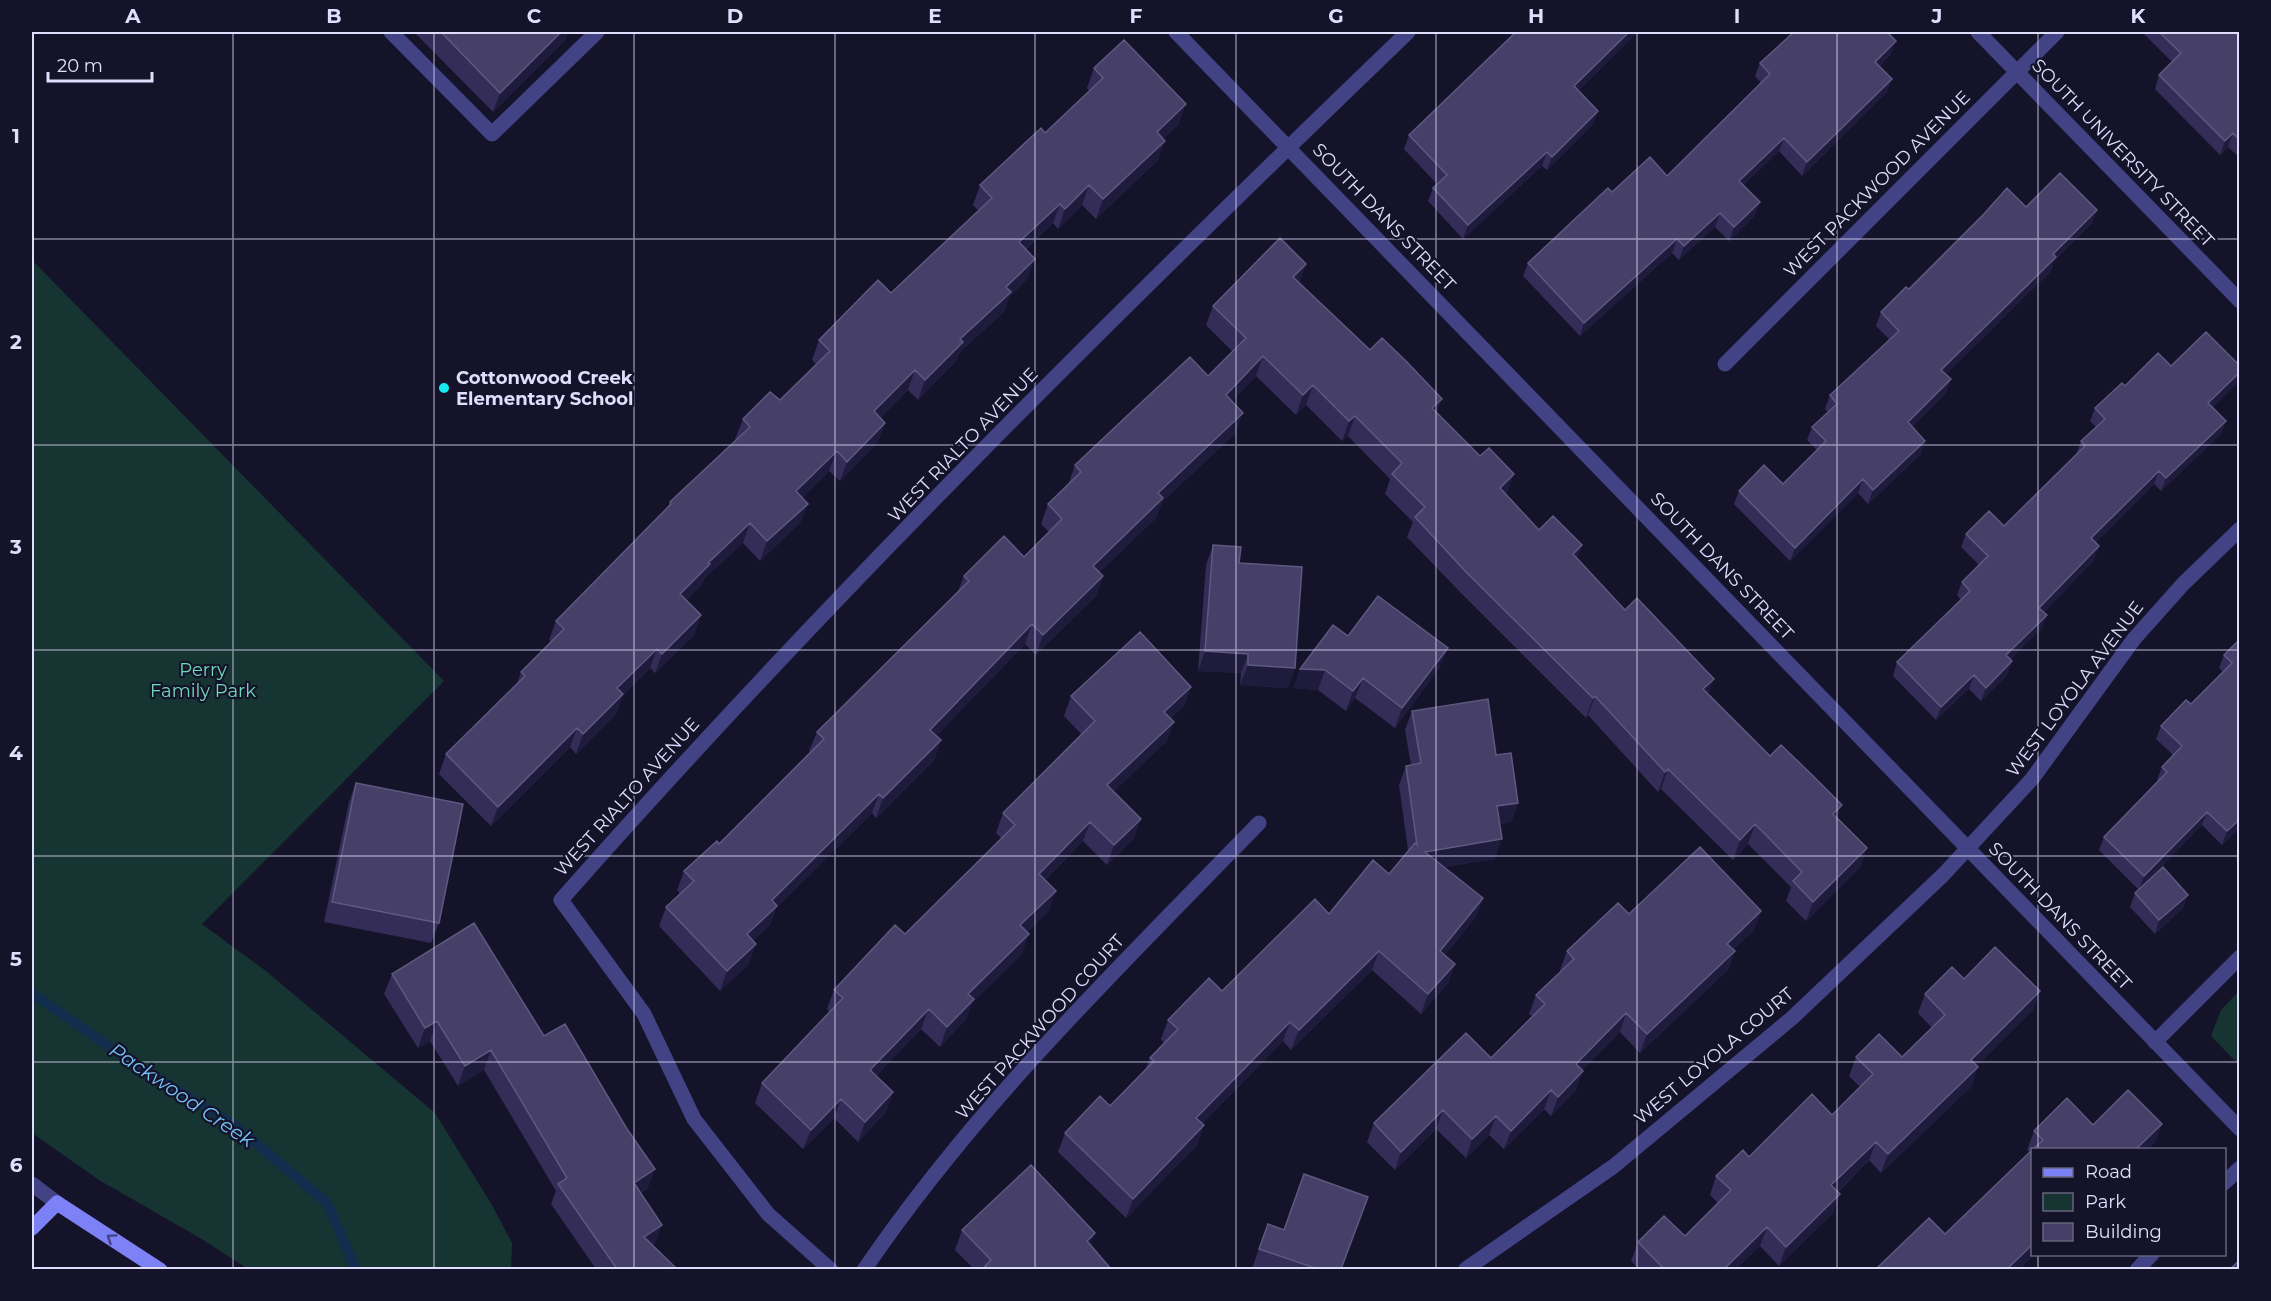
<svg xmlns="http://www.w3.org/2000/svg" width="2271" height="1301" font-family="Montserrat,sans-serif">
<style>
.green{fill:#163431}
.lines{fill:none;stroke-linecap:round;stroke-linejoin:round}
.stream{stroke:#132d4e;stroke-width:10}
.lane{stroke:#414385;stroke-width:15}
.street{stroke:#414385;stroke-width:15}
.secondary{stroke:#7c81f6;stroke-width:15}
.wall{fill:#332d57}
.shaded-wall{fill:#1f1b3d}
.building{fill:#464068;stroke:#5e5980;stroke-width:1.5}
.oneway{stroke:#434486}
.grid{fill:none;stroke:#e0defd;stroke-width:1.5;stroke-opacity:0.55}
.poi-dot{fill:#18e8ef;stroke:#15132a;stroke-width:2}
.labels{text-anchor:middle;stroke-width:4.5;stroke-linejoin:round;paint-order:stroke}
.street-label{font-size:18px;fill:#e0defd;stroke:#15132a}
.poi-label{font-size:18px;font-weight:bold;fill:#e0defd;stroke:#15132a;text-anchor:start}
.park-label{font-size:18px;fill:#6ed9b7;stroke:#15132a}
.water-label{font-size:20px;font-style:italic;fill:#73c2f5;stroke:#15132a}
.neatline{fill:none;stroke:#e0defd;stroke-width:2}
.grid-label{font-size:20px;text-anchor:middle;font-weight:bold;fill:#e0defd}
</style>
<rect width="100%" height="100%" fill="#15132a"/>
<path class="green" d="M32 260 444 681 202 924 266 971 435 1113 492 1205 512 1243 511 1269H248L200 1238 99 1180 32 1133Z
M2239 991V1065L2211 1036 2221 1010Z"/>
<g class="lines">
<path class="stream" d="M32 993 134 1064 233 1124 327 1203 356 1270"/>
<path class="lane" d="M391 32 492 134 597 32
M2155 1042 2240 957"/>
<path class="street" d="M1176 32 2240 1129
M1978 32 2240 301
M1725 364 2057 32
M2224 1183 2240 1168
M32 1184 57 1203
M1466 1269 1614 1166 1792 1018 1943 875 2032 779 2134 639 2183 584 2240 529
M831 1270 768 1214 694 1119 644 1014 561 900C828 597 1117 312 1408 32
M864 1270C976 1105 1121 965 1259 823
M2137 1270 2152 1254"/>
<path class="secondary" d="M32 1228 57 1203 160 1270"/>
</g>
<path class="wall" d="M414 32H568L565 40 493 112Z
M1516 32H1638L1578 91 1598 111 1593 124 1547 170 1542 166 1463 239 1428 201 1433 188 1437 184 1404 149 1409 135Z
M2142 32H2236L2240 35V158L2228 147 2220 155 2155 89 2159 75 2172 62Z
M1891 54 1880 66 1887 92 1802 176 1779 151 1743 186 1755 215 1729 241 1715 227 1679 260 1672 253 1580 336 1523 276 1528 263 1612 192 1667 176 1761 83 1755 76 1760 63Z
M1094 68 1179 124 1163 139 1158 160 1096 219 1082 205 1058 229 1053 223 1026 249 1028 278 1009 297 1004 312 959 353 956 361 918 400 908 390 880 418 885 423 878 442 840 481 829 471 802 498 808 504 800 523 760 561 743 543 704 579 702 584 686 600 701 615 694 635 655 673 650 668 623 695 616 714 576 754 570 747 491 826 439 774 446 754 517 684 521 672 551 642 549 640 556 621 668 507 670 502 736 440 735 439 743 419 780 400 816 364 812 360 819 340 891 293 979 211 973 205 980 185 1045 133 1090 91 1087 88Z
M2026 207 2097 210 2092 223 2054 261 2051 271 1946 374 1951 379 1946 393 1912 427 1921 454 1868 504 1858 493 1790 561 1734 504 1739 491 1783 484 1817 450 1807 440 1812 427 1828 412 1825 409 1830 395 1890 340 1876 326 1881 312 1909 289Z
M1306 264 1299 283 1370 350 1437 412 1507 494 1506 495 1539 530 1582 545 1577 558 1625 610 1770 756 1837 818 1867 848 1860 867 1806 921 1786 901 1791 887 1748 844 1733 860 1661 789 1658 792 1588 715 1586 718 1459 591 1407 537 1413 522 1385 494 1390 479 1348 436 1342 441 1306 405 1296 415 1256 376 1232 401 1236 433 1162 502 1156 518 1099 573 1103 576 1096 596 1036 655 1025 644 936 736 941 740 934 760 876 818 872 813 776 908 770 925 753 941 749 964 720 991 659 926 666 907 680 894 677 890 684 871 719 844 810 752 809 751 817 732 958 591 964 576 1024 557 1049 532 1041 524 1048 504 1068 485 1075 465 1208 376 1233 352 1206 325 1213 306Z
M2171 366H2240V378L2238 382 2213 407 2226 421 2221 434 2161 491 2154 484 2095 543 2099 546 2094 560 2044 612 2042 628 2010 659 2012 661 2007 675 1981 701 1969 689 1936 720 1893 676 1897 662 1961 600 1957 595 1962 582 1979 565 1961 547 1966 534 2004 526 2076 455 2081 441 2096 427 2090 421 2095 408 2125 386Z
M1213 545 1239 563 1295 668 1288 688 1240 685 1241 673 1198 671 1206 565Z
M1348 636 1440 667 1395 728 1355 698 1346 711 1318 690 1293 688Z
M2240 639V828L2222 845 2202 825 2139 890 2099 850 2104 837 2158 782 2157 780 2162 767 2173 755 2156 739 2161 726 2191 704 2223 672 2219 668 2224 655Z
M1191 687 1184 706 1171 718 1167 741 1113 792 1134 838 1107 865 1083 841 1045 880 1049 911 1027 932 1022 954 972 1003 966 1019 940 1047 921 1029 876 1076 893 1092 886 1112 858 1142 834 1118 803 1149 755 1103 762 1083 830 1012 827 1009 834 990 905 934 1002 839 996 833 1003 813 1082 735 1064 716 1071 696Z
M1412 711 1496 755 1518 803 1511 822 1500 824 1495 859 1444 867 1483 898 1475 918 1445 955 1455 964 1448 983 1421 1014 1372 970 1291 1050 1283 1041 1202 1124 1204 1125 1197 1145 1126 1218 1058 1152 1065 1133 1110 1106 1145 1070 1150 1058 1164 1043 1161 1039 1168 1020 1222 991 1329 914 1389 874 1408 850 1399 785 1406 766 1411 765 1405 730Z
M356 783 439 923 431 943 324 922 349 802Z
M2135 893 2188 895 2183 908 2155 934 2130 907Z
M1761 911 1754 930 1733 950 1735 951 1728 970 1640 1053 1620 1032 1582 1070 1576 1090 1551 1116 1544 1109 1504 1149 1489 1135 1466 1158 1436 1129 1395 1170 1367 1142 1374 1123 1491 1058 1533 1017 1529 1014 1536 995 1561 971 1560 970 1567 951 1629 914Z
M392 974 544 1036 627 1129 655 1169 647 1189 641 1193 655 1244 653 1246 677 1269H596L551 1204 556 1191 484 1070 458 1086 430 1041 418 1048 384 994Z
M1964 979 2033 1010 1977 1066 1972 1086 1881 1173 1869 1160 1838 1192 1833 1213 1779 1266 1760 1246 1736 1269H1639L1631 1261 1638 1242 1685 1236 1718 1203 1710 1195 1716 1176 1749 1157 1832 1115 1860 1087 1849 1076 1856 1057H1902L1932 1028 1918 1013 1925 994Z
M2162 1124 2155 1142 2032 1149V1254L1876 1269 1945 1234 2030 1152 2027 1150 2034 1131 2093 1125Z
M1268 1224 1341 1269H1255L1252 1268Z
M962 1230 1091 1246 1111 1269H974L955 1250Z"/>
<path class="shaded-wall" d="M561 32H568L565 40 493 112 500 93Z
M1629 32H1638L1569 100 1574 86Z
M1896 41 1891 54 1871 75 1875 62Z
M1892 79 1887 92 1802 176 1807 162Z
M1186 104 1179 124 1150 152 1157 132Z
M1598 111 1593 124 1547 170 1552 157Z
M2233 133 2228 147 2220 155 2225 141Z
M1784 138 1779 151 1734 195 1739 181Z
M1165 141 1158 160 1096 219 1103 199Z
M1547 152 1542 166 1463 239 1468 225Z
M1089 185 1082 205 1058 229 1065 209Z
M1760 202 1755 215 1729 241 1734 227Z
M1060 204 1053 223 1012 261 1019 242Z
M2097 210 2092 223 2054 261 2051 271 1937 383 1941 370Z
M1720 213 1715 227 1679 260 1684 246Z
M1677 239 1672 253 1580 336 1584 323Z
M1035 259 1028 278 1009 297 1004 312 959 353 956 361 918 400 925 380 1006 287Z
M1306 264 1299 283 1293 277Z
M1263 356 1256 376 1219 414 1226 395Z
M915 370 908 390 867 431 874 411Z
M2240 372V378L2238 382 2203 417 2208 403Z
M1951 379 1946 393 1903 436 1908 422Z
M1313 385 1306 405 1296 415 1303 395Z
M1442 399 1435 418 1432 408Z
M1243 413 1236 433 1162 502 1156 518 1086 586 1093 566 1158 493Z
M1355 416 1348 436 1342 441 1349 421Z
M2226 421 2221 434 2161 491 2166 478Z
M885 423 878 442 840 481 847 462Z
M1925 441 1921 454 1868 504 1873 490Z
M837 451 829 471 789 511 796 491Z
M2159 471 2154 484 2086 552 2091 538Z
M1514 474 1507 494 1492 507 1500 488Z
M1863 479 1858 493 1790 561 1795 548Z
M808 504 800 523 760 561 767 541Z
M750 523 743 543 704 579 702 584 673 613 680 594 708 563Z
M1582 545 1575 564 1573 554Z
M2099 546 2094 560 2035 621 2039 608Z
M1103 576 1096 596 1036 655 1043 635Z
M701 615 694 635 655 673 662 654Z
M2047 615 2042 628 2001 669 2006 655Z
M1032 624 1025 644 923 750 930 730Z
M1448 648 1440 667 1395 728 1402 708Z
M657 649 650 668 623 695 616 714 576 754 583 734 617 688Z
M1205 651 1248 654 1241 673 1198 671Z
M2012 661 2007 675 1981 701 1986 688Z
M1248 665 1295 668 1288 688 1240 685Z
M1300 669 1325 670 1318 690 1293 688Z
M1974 675 1969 689 1936 720 1941 707Z
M1363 678 1355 698 1346 711 1353 691Z
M1714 679 1707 698 1703 689Z
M1191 687 1184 706 1157 731 1164 712Z
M1595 696 1588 715 1586 718 1593 698Z
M1174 722 1167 741 1100 805 1107 785Z
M577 728 570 747 491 826 498 807Z
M941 740 934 760 876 818 883 798Z
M1668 769 1661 789 1658 792 1665 772Z
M879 794 872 813 776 908 770 925 740 954 747 934 772 900Z
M1518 803 1511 822 1490 826 1497 806Z
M1842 805 1834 825 1833 814Z
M2207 812 2202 825 2139 890 2144 876Z
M1141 819 1134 838 1107 865 1114 845Z
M2240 819V828L2222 845 2227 831Z
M1090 822 1083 841 1031 893 1039 874Z
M1755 824 1748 844 1733 860 1740 840Z
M1502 839 1495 859 1418 871 1425 852Z
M1867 848 1860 867 1806 921 1813 902Z
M1056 891 1049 911 1013 945 1020 925Z
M2188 895 2183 908 2155 934 2159 920Z
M1483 898 1475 918 1433 970 1440 951Z
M1761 911 1754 930 1721 962 1727 944Z
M1029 934 1022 954 972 1003 966 1019 940 1047 947 1027 968 994Z
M756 944 749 964 720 991 727 971Z
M1379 951 1372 970 1291 1050 1299 1030Z
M1735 951 1728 970 1640 1053 1647 1034Z
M1455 964 1448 983 1421 1014 1428 994Z
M2040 991 2033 1010 1965 1079 1971 1060Z
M929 1009 921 1029 863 1089 870 1070Z
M1626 1013 1620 1032 1569 1083 1576 1064Z
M437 1021 430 1041 418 1048 425 1028Z
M1290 1022 1283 1041 1189 1137 1196 1118Z
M491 1050 484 1070 458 1086 465 1066Z
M1978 1067 1972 1086 1881 1173 1888 1154Z
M1583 1071 1576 1090 1551 1116 1558 1097Z
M1551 1090 1544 1109 1504 1149 1511 1131Z
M893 1092 886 1112 858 1142 865 1122Z
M841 1099 834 1118 803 1149 811 1130Z
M1443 1110 1436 1129 1395 1170 1401 1152Z
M1496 1116 1489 1135 1466 1158 1472 1139Z
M2162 1124 2155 1142 2148 1149H2136Z
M1204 1125 1197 1145 1126 1218 1133 1199Z
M1876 1142 1869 1160 1825 1204 1831 1185Z
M655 1169 647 1189 627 1203 634 1183Z
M1840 1194 1833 1213 1779 1266 1786 1247Z
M662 1225 655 1244 637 1257 644 1237Z
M1767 1227 1760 1246 1736 1269H1724Z
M1095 1233 1088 1253 1087 1241Z
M2032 1245V1254H2035L2020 1269H2007Z"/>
<path class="building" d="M441 32H561L500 93Z
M1516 32H1629L1574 86 1598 111 1552 157 1547 152 1468 225 1433 188 1447 175 1409 135Z
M1794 32H1887L1896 41 1875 62 1892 79 1807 162 1784 138 1739 181 1760 202 1734 227 1720 213 1684 246 1677 239 1584 323 1528 263 1608 188 1612 192 1650 157 1667 176 1770 74 1760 63Z
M2159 32H2236L2240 35V140L2233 133 2225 141 2159 75 2181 53Z
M1124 40 1186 104 1157 132 1165 141 1103 199 1089 185 1065 209 1060 204 1019 242 1035 259 1006 287 1011 292 960 339 963 342 925 380 915 370 874 411 885 423 847 462 837 451 796 491 808 504 767 541 750 523 708 563 710 564 680 594 701 615 662 654 657 649 617 688 623 694 583 734 577 728 498 807 446 754 525 676 521 672 564 629 556 621 671 504 670 502 750 427 743 419 770 392 780 400 830 351 819 340 878 280 891 293 992 198 980 185 1041 128 1045 133 1103 78 1094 68Z
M2060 173 2097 210 2053 254 2056 257 1941 370 1951 379 1908 422 1925 441 1873 490 1863 479 1795 548 1739 491 1764 465 1783 484 1826 441 1812 427 1837 404 1830 395 1899 331 1881 312 1906 287 1909 289 1983 215 2007 188 2026 207Z
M1280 238 1306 264 1293 277 1370 350 1382 338 1407 362 1442 399 1432 408 1480 456 1489 448 1514 474 1500 488 1539 530 1553 516 1582 545 1573 554 1625 610 1637 598 1714 679 1703 689 1770 756 1781 745 1808 771 1842 805 1833 814 1867 848 1813 902 1793 881 1802 872 1755 824 1740 840 1668 769 1665 772 1595 696 1593 698 1466 572 1415 517 1425 507 1392 474 1402 463 1355 416 1349 421 1313 385 1303 395 1263 356 1226 395 1243 413 1158 493 1163 498 1093 566 1103 576 1043 635 1032 624 930 730 941 740 883 798 879 794 772 900 777 906 747 934 756 944 727 971 666 907 694 881 684 871 717 841 719 844 824 739 817 732 969 581 964 576 1004 536 1024 557 1062 519 1048 504 1081 472 1075 465 1128 415 1190 357 1208 376 1246 338 1213 306Z
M2206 332 2240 366V372L2208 403 2226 421 2166 478 2159 471 2091 538 2099 546 2039 608 2047 615 2006 655 2012 661 1986 688 1974 675 1941 707 1897 662 1970 591 1962 582 1988 556 1966 534 1989 511 2004 526 2085 446 2081 441 2105 419 2095 408 2122 383 2125 386 2158 353 2171 366Z
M1213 545 1241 547 1239 563 1302 567 1295 668 1248 665V654L1205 651Z
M1378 596 1448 648 1402 708 1363 678 1353 691 1325 670 1300 669 1333 625 1348 636Z
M1140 632 1191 687 1164 712 1174 722 1107 785 1141 819 1114 845 1090 822 1039 874 1056 891 1020 925 1029 934 968 994 974 999 947 1027 929 1009 870 1070 893 1092 865 1122 841 1099 811 1130 762 1083 843 998 834 990 895 925 905 934 1015 825 1003 813 1095 721 1071 696Z
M2240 639V819L2227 831 2207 812 2144 876 2104 837 2167 772 2162 767 2182 746 2161 726 2186 700 2191 704 2232 663 2224 655Z
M1488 699 1496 755 1511 753 1518 803 1497 806 1502 839 1425 852 1483 898 1440 951 1455 964 1428 994 1379 951 1299 1030 1290 1022 1196 1118 1204 1125 1133 1199 1065 1133 1100 1096 1110 1106 1154 1061 1150 1058 1178 1029 1168 1020 1209 978 1222 991 1315 899 1329 914 1373 860 1389 874 1415 843 1417 845 1406 766 1421 763 1412 711Z
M356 783 463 804 439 923 332 902Z
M1700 847 1761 911 1727 944 1735 951 1647 1034 1626 1013 1576 1064 1583 1071 1558 1097 1551 1090 1511 1131 1496 1116 1472 1139 1443 1110 1401 1152 1374 1123 1466 1033 1491 1058 1545 1004 1536 995 1574 959 1567 951 1618 903 1629 914Z
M2163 867 2188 895 2159 920 2135 893Z
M474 923 544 1036 565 1024 627 1129 655 1169 634 1183 662 1225 644 1237 677 1269H617L558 1184 567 1178 491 1050 465 1066 437 1021 425 1028 392 974Z
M1995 947 2040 991 1971 1060 1978 1067 1888 1154 1876 1142 1831 1185 1840 1194 1786 1247 1767 1227 1724 1269H1664L1638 1242 1664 1216 1685 1236 1731 1190 1716 1176 1743 1150 1749 1157 1812 1094 1832 1115 1873 1074 1856 1057 1879 1034 1902 1057 1945 1015 1925 994 1952 967 1964 979Z
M2128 1090 2162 1124 2136 1149H2033L2043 1140 2034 1131 2067 1098 2093 1125Z
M2032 1150V1245L2007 1269H1876L1929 1218 1945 1234Z
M1031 1165 1095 1233 1087 1241 1111 1269H988L985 1266 991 1260 962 1230Z
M1304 1174 1368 1197 1341 1269H1318L1259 1249 1268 1224 1284 1230Z
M2240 1260V1269H2230Z"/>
<defs><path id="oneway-chevron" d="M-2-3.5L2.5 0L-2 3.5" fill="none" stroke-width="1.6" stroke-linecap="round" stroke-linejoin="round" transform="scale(1.5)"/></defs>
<use class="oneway" href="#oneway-chevron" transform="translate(111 1238) rotate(-146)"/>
<path class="grid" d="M233 32V1270M434 32V1270M634 32V1270M835 32V1270M1035 32V1270M1236 32V1270M1436 32V1270M1637 32V1270M1837 32V1270M2038 32V1150M32 239H2240M32 445H2240M32 650H2240M32 856H2240M32 1062H2240M2038 1254V1270"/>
<circle class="poi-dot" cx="444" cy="388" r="6"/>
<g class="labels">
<g class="street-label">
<text transform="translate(2123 153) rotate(46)" y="6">SOUTH UNIVERSITY STREET</text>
<text transform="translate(1877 184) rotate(-45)" y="6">WEST PACKWOOD AVENUE</text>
<text transform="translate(1384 217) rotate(46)" y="6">SOUTH DANS STREET</text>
<text transform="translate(963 445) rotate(-46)" y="6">WEST RIALTO AVENUE</text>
<text transform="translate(1722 566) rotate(46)" y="6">SOUTH DANS STREET</text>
<text transform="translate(2075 689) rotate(-53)" y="6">WEST LOYOLA AVENUE</text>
<text transform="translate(627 797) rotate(-48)" y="6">WEST RIALTO AVENUE</text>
<text transform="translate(2060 916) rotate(46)" y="6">SOUTH DANS STREET</text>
<text transform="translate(1040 1027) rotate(-48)" y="6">WEST PACKWOOD COURT</text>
<text transform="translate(1714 1056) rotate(-40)" y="6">WEST LOYOLA COURT</text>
</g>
<g class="poi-label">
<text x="456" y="384">Cottonwood Creek<tspan x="456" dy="21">Elementary School</tspan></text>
</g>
<g class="park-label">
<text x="203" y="676">Perry<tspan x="203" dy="21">Family Park</tspan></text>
</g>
<g class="water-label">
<text transform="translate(182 1095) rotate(34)" y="7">Packwood Creek</text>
</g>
</g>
<rect width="2271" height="1301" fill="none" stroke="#15132a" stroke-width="66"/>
<rect x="2031" y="1148" width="195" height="108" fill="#15132a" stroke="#66647e" stroke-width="1.5"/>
<rect x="2043" y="1168" width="30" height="9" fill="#7c81f6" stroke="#66647e" stroke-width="1.5"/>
<text x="2085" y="1178" font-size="18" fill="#e0defd">Road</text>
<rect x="2043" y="1193" width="30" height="18" fill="#163431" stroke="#66647e" stroke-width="1.5"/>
<text x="2085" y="1208" font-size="18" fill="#e0defd">Park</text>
<rect x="2043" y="1223" width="30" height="18" fill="#464068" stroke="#66647e" stroke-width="1.5"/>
<text x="2085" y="1238" font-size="18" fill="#e0defd">Building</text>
<path d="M48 72v9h104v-9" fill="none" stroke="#e0defd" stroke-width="3"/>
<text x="57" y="72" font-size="18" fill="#e0defd" stroke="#15132a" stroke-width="4.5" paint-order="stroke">20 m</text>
<rect x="33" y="33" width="2205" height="1235" class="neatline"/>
<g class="grid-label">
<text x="133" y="23">A</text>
<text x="334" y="23">B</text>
<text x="534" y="23">C</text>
<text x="735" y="23">D</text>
<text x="935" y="23">E</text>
<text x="1136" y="23">F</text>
<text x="1336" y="23">G</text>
<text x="1536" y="23">H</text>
<text x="1737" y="23">I</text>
<text x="1937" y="23">J</text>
<text x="2138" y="23">K</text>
<text x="16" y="143">1</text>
<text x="16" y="349">2</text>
<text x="16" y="554">3</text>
<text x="16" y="760">4</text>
<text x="16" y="966">5</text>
<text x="16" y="1172">6</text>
</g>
</svg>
